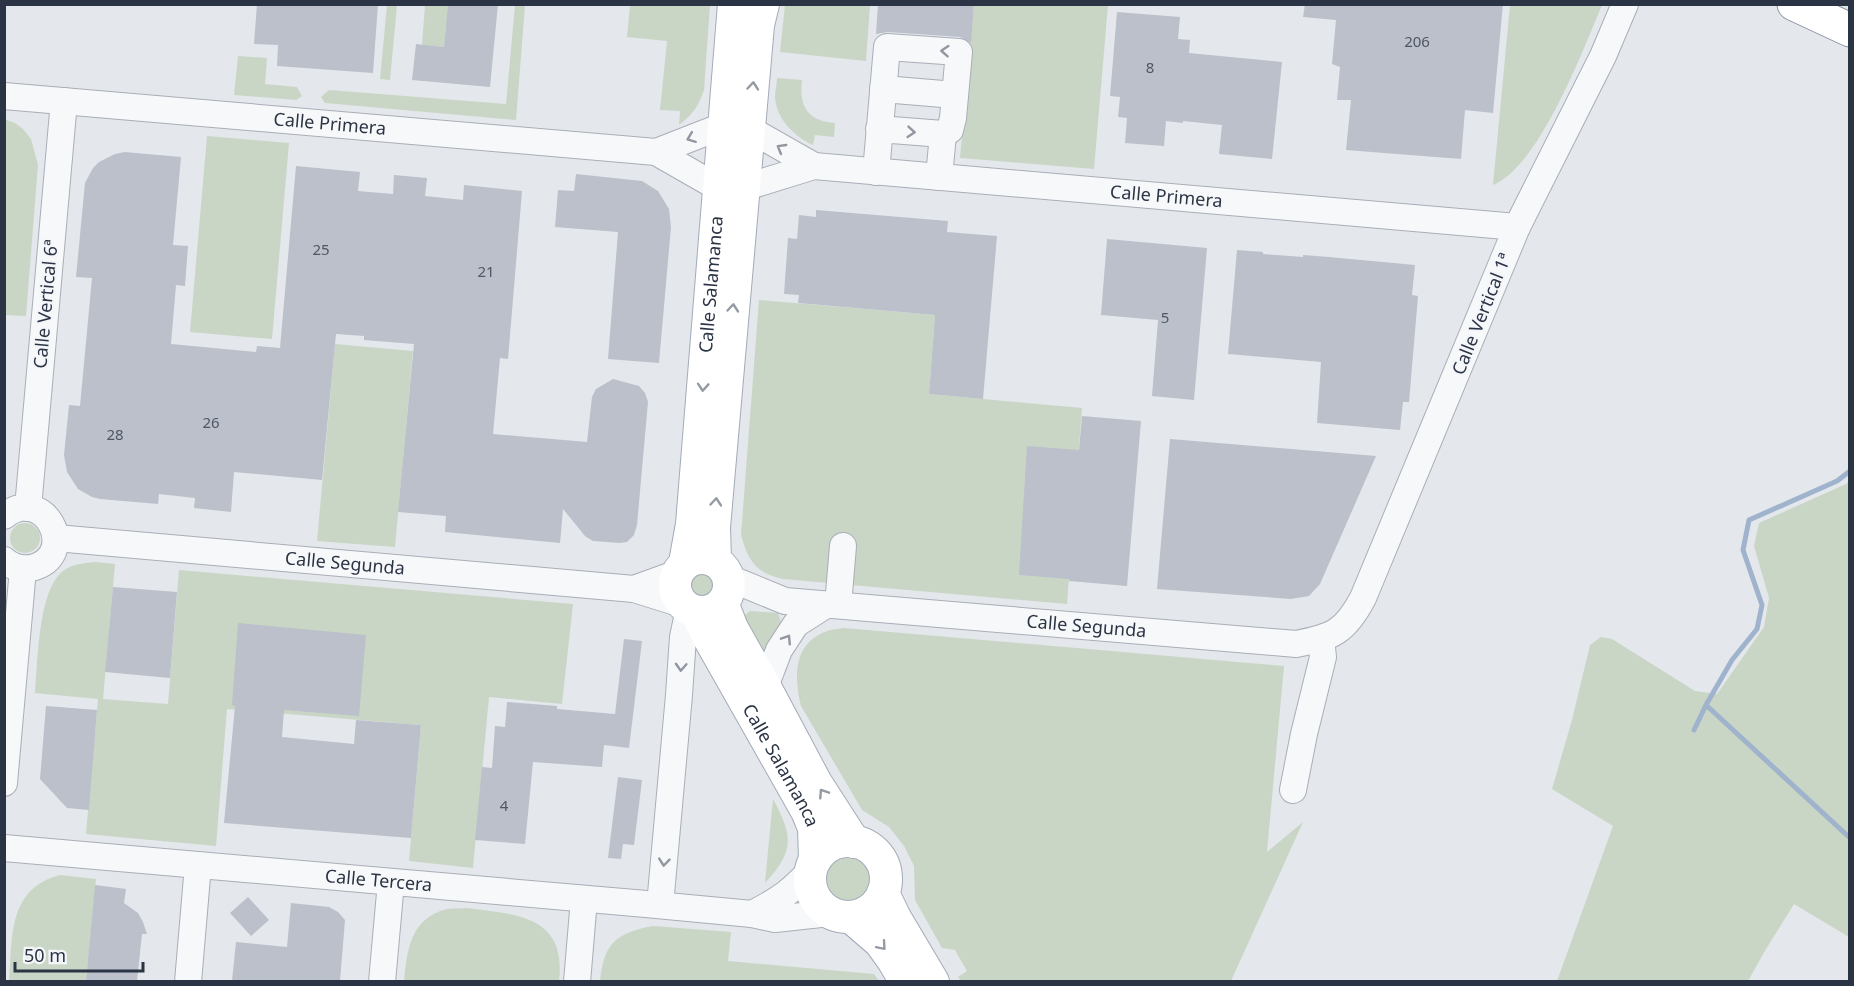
<svg xmlns="http://www.w3.org/2000/svg" width="1854" height="986" font-family="'Noto Sans',sans-serif">
<style>
.green{fill:#c9d6c5}
.lines{fill:none;stroke-linecap:round;stroke-linejoin:round}
.stream{stroke:#9fb4cc;stroke-width:5}
.building{fill:#bbc0ca}
.minor-casing{stroke:#a9aeb7;stroke-width:28}
.major-casing{stroke:#a3abb8;stroke-width:34}
.highway-casing{stroke:#8b94a3;stroke-width:35}
.minor{stroke:#f7f8fa;stroke-width:26}
.major{stroke:#fff;stroke-width:32}
.highway{stroke:#fff;stroke-width:33}
.oneway{stroke:#9196a0}
.oneway2{stroke:#959aa2}
.labels{text-anchor:middle;stroke-width:4.5;stroke-linejoin:round;paint-order:stroke}
.number-label{font-size:15px;fill:#4f5766}
.street-label{font-size:18px;fill:#2b3445;stroke:#f4f6f9}
</style>
<rect width="100%" height="100%" fill="#e4e7ec"/>
<path class="green" d="M387 5H397L390 80 380 79Z
M425 5H448L444 47 422 45Z
M515 5H525L516 120 325 103 321 97 329 90 506 104Z
M710 5 704 90C698 107 693 114 679 125L680 111 660 110 667 41 627 37 630 5Z
M785 5H870L866 61 780 52Z
M974 5H1108L1094 169 960 158Z
M1510 5H1602C1583 50 1539 167 1493 185Z
M238 56 267 58 265 84 297 87 302 96 296 100 234 95Z
M777 78 802 80C799 106 807 121 835 123L834 137 815 135 813 145C795 137 776 119 775 97 775 91 777 84 777 78Z
M4 119 15 123 23 129 31 139 38 165 26 316 5 315Z
M207 136 289 143 272 339 190 332Z
M759 300 935 315 929 394 1082 408 1067 604 783 579C756 573 748 561 741 535Z
M335 344 413 351 395 547 317 541Z
M1849 481V937L1794 904 1766 949 1748 981H1557L1613 826 1552 789 1572 720 1590 645 1601 637 1612 639 1695 691 1717 694 1764 627 1769 598 1754 546 1759 523 1846 484Z
M10 538a15 15 0 1 1 30 0a15 15 0 1 1-30 0Z
M95 562 115 564 103 699 168 704 179 570 573 604 562 704 489 697 473 868 409 861 421 725 227 709 216 846 86 834 98 699 35 693C38 662 38 590 63 571 72 564 85 563 95 562Z
M692 585a12 12 0 1 1 24 0a12 12 0 1 1-24 0Z
M750 611 778 613 784 630 767 662 743 616Z
M844 628 1284 666 1267 852 1303 822 1231 981H961L958 977 967 971 955 950 942 948 915 900 914 866 904 846 889 827 862 810 801 706C794 678 793 644 825 632 831 629 838 629 844 628Z
M773 799C793 836 795 851 765 883Z
M826 880a22 22 0 1 1 44 0a22 22 0 1 1-44 0Z
M60 875 96 879 86 981 9 982C13 937 7 889 60 875Z
M466 908C515 914 567 915 559 981H404C407 951 410 918 447 909 453 908 460 909 466 908Z
M653 926 731 932 728 961 874 974 879 981H600C604 943 616 933 653 926Z"/>
<g class="lines">
<path class="stream" d="M1706 705 1850 838
M1694 730 1706 705 1732 660 1757 629 1762 605 1743 550 1749 520 1837 481 1850 471"/>
</g>
<path class="building" d="M257 4H378L373 73 277 66 278 45 254 44Z
M448 4H498L490 87 412 80 416 44 444 47Z
M878 4H974L971 43 960 37 888 32 876 34Z
M1305 4H1503L1493 113 1465 110 1461 159 1346 150 1351 100H1337L1340 67 1332 64 1336 20 1303 17Z
M1117 12 1180 17 1178 39 1190 40 1189 53 1282 62 1272 159 1219 154 1222 125 1183 121V123L1166 121 1164 146 1125 143 1127 118 1118 117 1120 97 1110 96Z
M125 152 181 157 173 245 188 246 185 286 176 285 171 344 256 352 257 346 280 348 296 166 360 172 358 191 393 194 394 175 427 178 425 196 463 200 464 185 522 191 508 359 500 358 493 434 587 442 592 397 596 389 613 379 639 386 645 393 648 402 637 525 634 535 627 542 620 543 593 541 585 536 563 509 560 543 445 532 446 516 398 512 414 344 364 340V336L336 334 322 480 234 472 231 512 194 508 195 498 159 494 158 504 100 499 92 497 78 489 67 472 64 455 69 405 80 406 92 278 76 277 85 183 93 168 99 162 115 154Z
M576 174 642 181 658 191 669 209 671 227 659 363 608 359 618 232 555 227 558 190 574 191Z
M816 210 948 221 947 232 997 236 983 399 929 394 935 315 798 303 799 295 784 294 788 238 797 239 799 215 816 217Z
M1107 239 1207 248 1194 400 1152 396 1158 320 1101 315Z
M1237 250 1263 252V254L1303 257V255L1329 257 1415 265 1412 295 1418 296 1409 402H1403L1400 430 1317 423 1321 362 1228 354Z
M1082 416 1141 421 1127 586 1069 581V579L1019 575 1027 446 1079 450Z
M1170 439 1376 456 1320 584 1309 596 1291 599 1157 589Z
M113 587 177 592 170 678 105 672Z
M238 623 366 635 359 716 284 710 282 737 354 744 356 720 421 725 411 838 224 823 235 706 232 705Z
M624 639 642 641 629 748 604 745 602 767 533 762 525 844 475 840 482 767 492 768 495 726 505 727 507 702 557 706V709L615 714Z
M46 706 97 710 89 810 67 808 40 779Z
M618 777 642 780 634 845 623 844 621 859 608 858Z
M95 885 126 889 124 903 138 913 143 922 147 934H142L137 981H86Z
M248 897 269 920 251 936 230 913Z
M291 903 329 907 338 912 345 920 340 981H232L236 942 287 947Z"/>
<g class="lines">
<defs>
<g id="minor">
<path d="M883 89 955 95"/>
<path id="s1" d="M4 96 656 152 719 188"/>
<path d="M749 129 814 166"/>
<path d="M656 152 725 125"/>
<path d="M876 172 887 47 959 52 953 118 950 130 943 134 879 129"/>
<path d="M939 177 943 134"/>
<path id="s2" d="M743 188 814 166 1517 227"/>
<path d="M28 508 64 101"/>
<path d="M4 516C44 484 79 552 35 567 24 570 13 568 4 560"/>
<path id="s3" d="M56 538 634 589 682 604"/>
<path id="s4" d="M729 578 785 601 1296 644C1333 637 1345 632 1363 598L1517 227 1603 56 1625 4"/>
<path d="M634 589 678 573"/>
<path d="M838 605 843 546"/>
<path d="M765 687 779 650 796 624 826 605"/>
<path d="M4 783 23 569"/>
<path d="M1293 790 1304 734 1323 657 1321 639"/>
<path id="s5" d="M4 848 646 904 752 914 775 919 830 913"/>
<path d="M660 905 679 695 683 637 689 609"/>
<path d="M752 914C779 900 791 892 811 870"/>
<path d="M188 982 198 865"/>
<path d="M382 982 391 882"/>
<path d="M577 982 584 899"/>
</g>
<g id="major">
<circle cx="702" cy="585" r="27"/>
<path d="M715 561 714 527 758 25 763 4"/>
<path id="s6" d="M685 563 692 524 734 4"/>
<path d="M723 605 732 628 765 687 816 783 854 842"/>
<path id="s7" d="M697 613 709 638 807 811 814 828 815 860"/>
<circle cx="848" cy="879" r="38"/>
<path d="M883 893 895 918 933 982"/>
<path d="M851 917 880 942 893 960 906 982"/>
</g>
<path id="highway" d="M1794 4 1850 30"/>
</defs>
<use href="#minor" class="minor-casing"/>
<use href="#major" class="major-casing"/>
<use href="#highway" class="highway-casing"/>
<use href="#minor" class="minor"/>
<use href="#major" class="major"/>
<use href="#highway" class="highway"/>
</g>
<defs><path id="oneway-chevron" d="M-2-3.5L2.5 0L-2 3.5" fill="none" stroke-width="1.6" stroke-linecap="round" stroke-linejoin="round" transform="scale(1.5)"/></defs>
<g class="oneway">
<use href="#oneway-chevron" transform="translate(945 51) rotate(-176)"/>
<use href="#oneway-chevron" transform="translate(911 132) rotate(5)"/>
<use href="#oneway-chevron" transform="translate(691 138) rotate(159)"/>
<use href="#oneway-chevron" transform="translate(781 148) rotate(-150)"/>
<use href="#oneway-chevron" transform="translate(787 639) rotate(-57)"/>
<use href="#oneway-chevron" transform="translate(681 667) rotate(93)"/>
<use href="#oneway-chevron" transform="translate(664 862) rotate(96)"/>
</g>
<g class="oneway2">
<use href="#oneway-chevron" transform="translate(753 86) rotate(-85)"/>
<use href="#oneway-chevron" transform="translate(733 308) rotate(-85)"/>
<use href="#oneway-chevron" transform="translate(703 387) rotate(94)"/>
<use href="#oneway-chevron" transform="translate(716 502) rotate(-85)"/>
<use href="#oneway-chevron" transform="translate(823 793) rotate(-123)"/>
<use href="#oneway-chevron" transform="translate(882 946) rotate(49)"/>
</g>
<g class="labels">
<g class="number-label">
<text x="1417" y="47">206</text>
<text x="1150" y="73">8</text>
<text x="321" y="255">25</text>
<text x="486" y="277">21</text>
<text x="1165" y="323">5</text>
<text x="211" y="428">26</text>
<text x="115" y="440">28</text>
<text x="504" y="811">4</text>
</g>
<g class="street-label">
<text dy="6" stroke="none"><textPath href="#s1" startOffset="327">Calle Primera</textPath></text>
<text dy="6" stroke="none"><textPath href="#s2" startOffset="428">Calle Primera</textPath></text>
<text dy="6" stroke="none"><textPath href="#s6" startOffset="280">Calle Salamanca</textPath></text>
<text transform="translate(46 304) rotate(-85)" y="6">Calle Vertical 6ª</text>
<text transform="translate(1482 314) rotate(-68)" y="6">Calle Vertical 1ª</text>
<text dy="6" stroke="none"><textPath href="#s3" startOffset="290">Calle Segunda</textPath></text>
<text dy="6" stroke="none"><textPath href="#s4" startOffset="363">Calle Segunda</textPath></text>
<text dy="6" stroke="none"><textPath href="#s7" startOffset="174">Calle Salamanca</textPath></text>
<text dy="6" stroke="none"><textPath href="#s5" startOffset="376">Calle Tercera</textPath></text>
</g>
</g>
<rect width="1854" height="986" fill="none" stroke="#2b3445" stroke-width="12"/>
<path d="M15 962v9h128v-9" fill="none" stroke="#2b3445" stroke-width="3"/>
<text x="24" y="962" font-size="18" fill="#2b3445" stroke="#f4f6f9" stroke-width="4.5" paint-order="stroke">50 m</text>
</svg>
